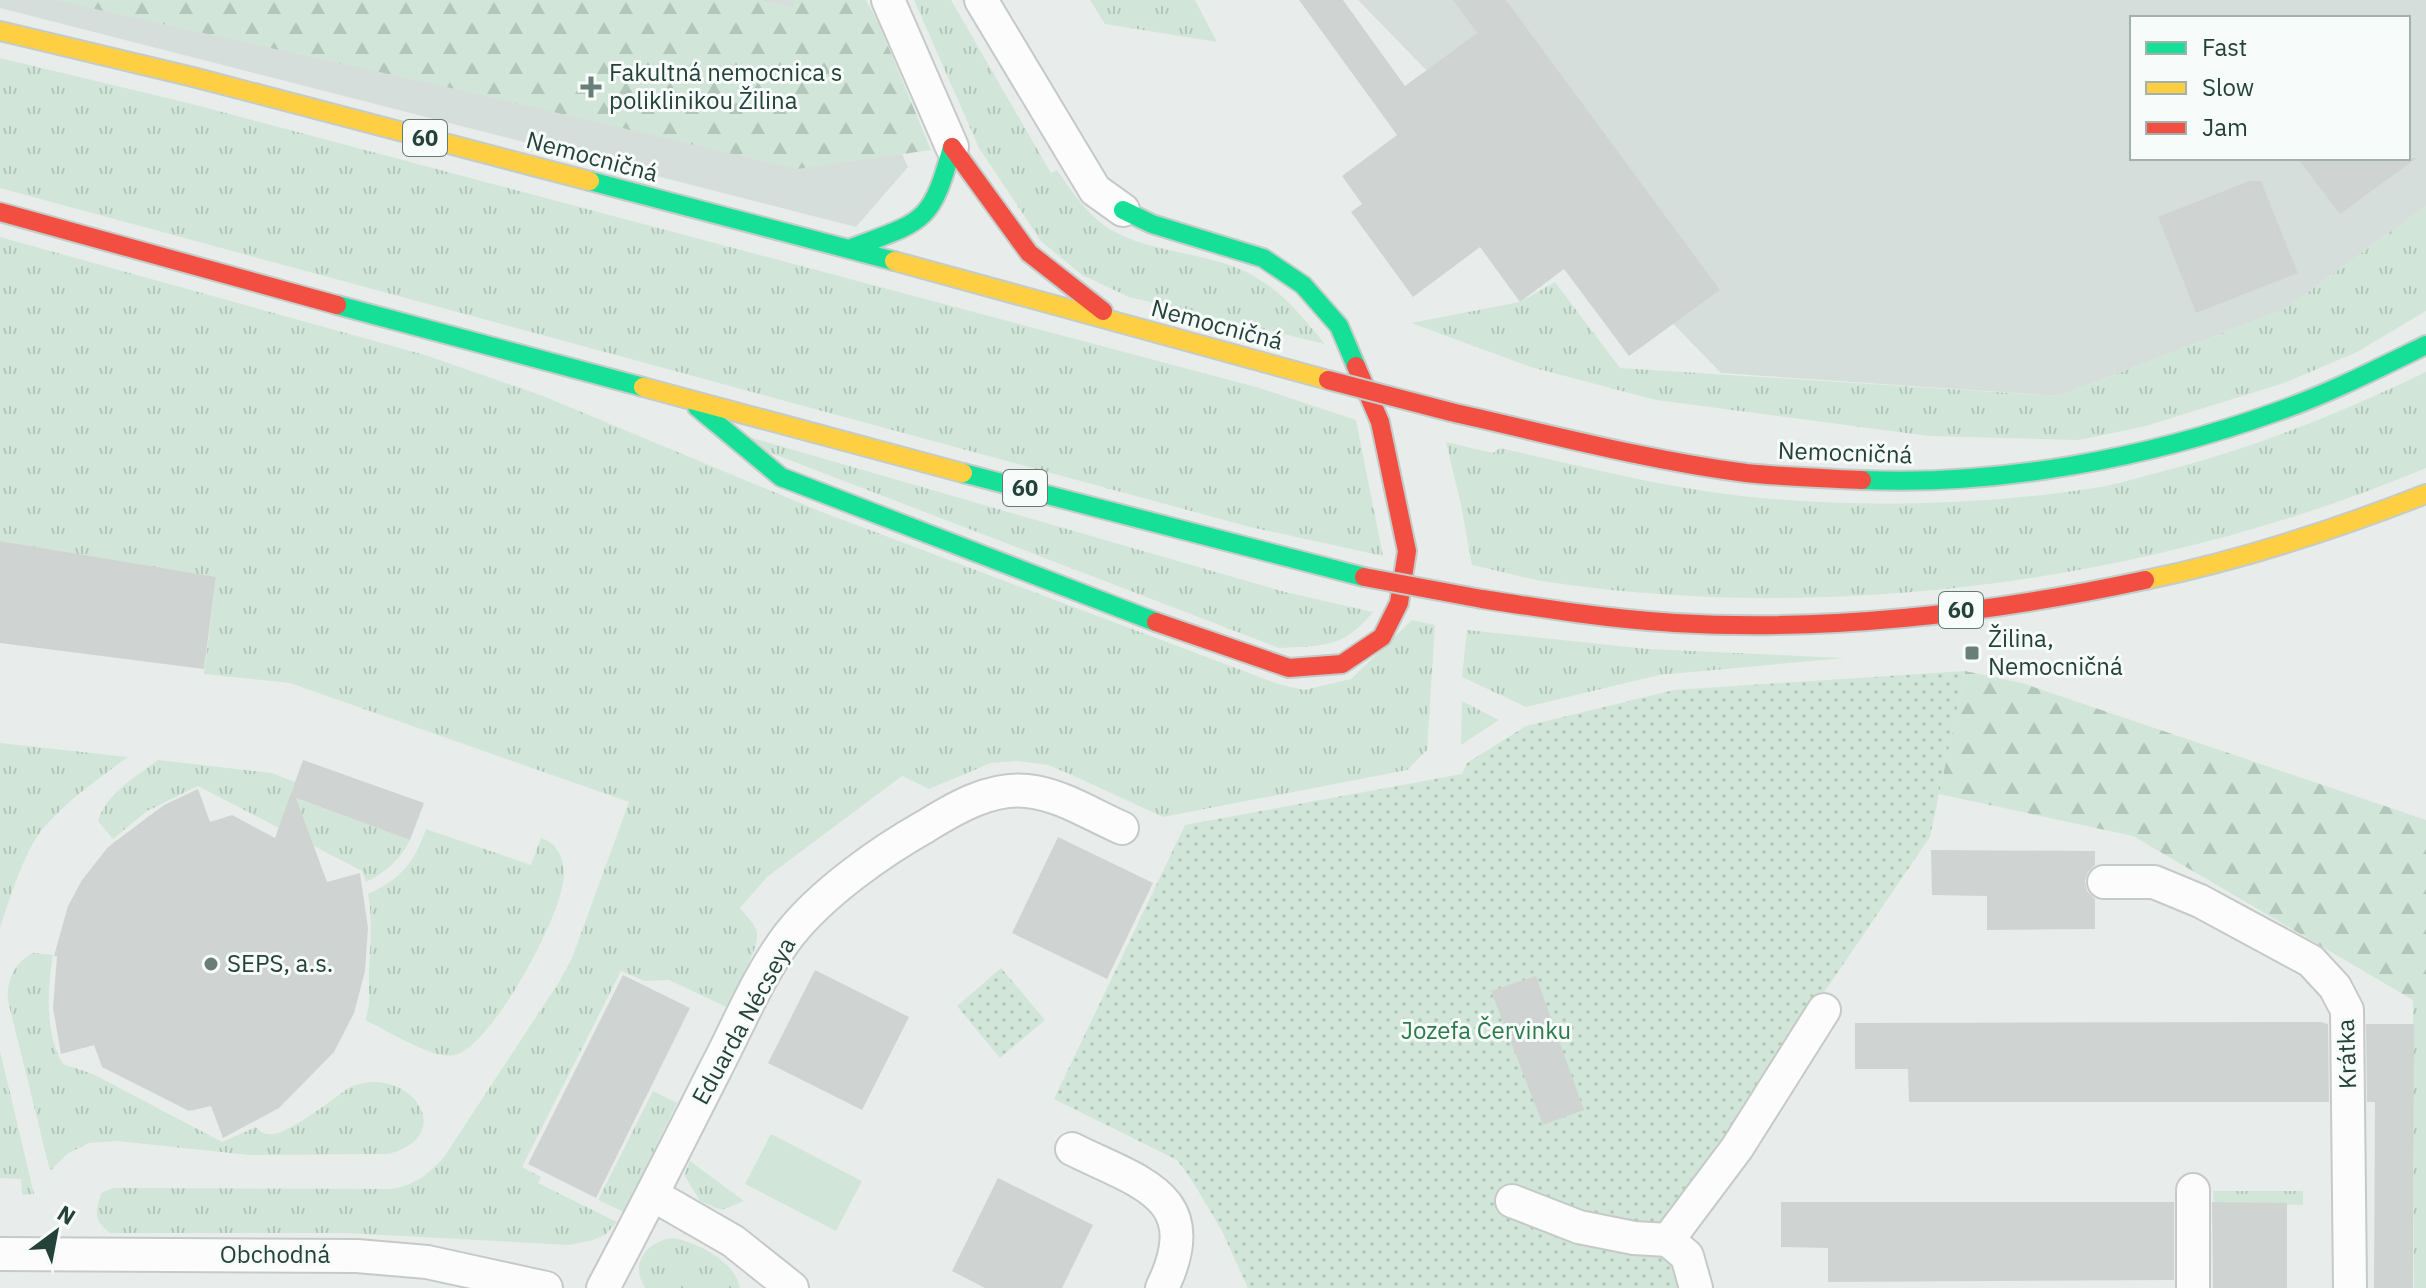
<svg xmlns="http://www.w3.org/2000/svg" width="2426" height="1288" font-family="'IBM Plex Sans',sans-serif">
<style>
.built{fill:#d6dedb;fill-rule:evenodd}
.grass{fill:url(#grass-tufts)}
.forest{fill:url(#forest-firs)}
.park{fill:url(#park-dots)}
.garden{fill:#d1e6d8}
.building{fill:#cfd4d2}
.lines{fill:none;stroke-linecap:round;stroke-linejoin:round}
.street-casing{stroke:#c5cac8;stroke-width:36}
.fast-casing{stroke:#c3ccc9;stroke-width:22}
.slow-casing{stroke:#c3ccc9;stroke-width:22}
.jam-casing{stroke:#c3ccc9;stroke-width:22}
.street{stroke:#fcfcfc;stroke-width:32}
.fast{stroke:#16e098;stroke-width:18}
.slow{stroke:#ffcf43;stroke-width:18}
.jam{stroke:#f24e42;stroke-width:18}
.jam-bridge-casing{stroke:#c3ccc9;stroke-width:22;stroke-linecap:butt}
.jam-bridge{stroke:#f24e42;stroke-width:18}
.poi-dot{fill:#697e78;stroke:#f7fbf9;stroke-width:3}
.labels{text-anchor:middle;stroke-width:6;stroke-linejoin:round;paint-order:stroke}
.shield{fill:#f7fbf9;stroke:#637a73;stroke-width:2}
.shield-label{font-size:22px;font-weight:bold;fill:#24423a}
.poi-label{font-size:24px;fill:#24423a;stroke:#f7fbf9;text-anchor:start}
.street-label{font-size:24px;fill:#24423a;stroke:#f7fbf9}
.park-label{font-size:24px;fill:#2d7a4b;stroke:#f7fbf9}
</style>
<defs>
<pattern id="grass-tufts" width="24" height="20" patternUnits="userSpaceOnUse" patternTransform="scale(2)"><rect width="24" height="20" fill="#d1e6d8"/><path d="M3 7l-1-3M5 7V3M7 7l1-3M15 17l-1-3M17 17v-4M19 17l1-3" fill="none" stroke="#b3c6ba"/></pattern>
<pattern id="forest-firs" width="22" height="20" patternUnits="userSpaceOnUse" patternTransform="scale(2)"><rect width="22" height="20" fill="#d1e6d8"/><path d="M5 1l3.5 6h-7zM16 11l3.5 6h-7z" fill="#b3c6ba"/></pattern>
<pattern id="park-dots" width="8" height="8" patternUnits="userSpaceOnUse" patternTransform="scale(2)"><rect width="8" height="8" fill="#d1e6d8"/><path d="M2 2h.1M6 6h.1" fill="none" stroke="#b3c6ba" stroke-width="1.8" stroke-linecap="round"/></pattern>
</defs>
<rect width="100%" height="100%" fill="#e8edeb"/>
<path class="built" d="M0 0H832L908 167 856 227 0 8Z
M1358 0H2426V206L2285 309 2059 396 1721 373ZM2132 18H2408V158H2132Z"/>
<path class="grass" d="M914 0H951L1051 173 1057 170C1073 193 1090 219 1115 232 1155 253 1203 252 1244 271 1280 288 1300 314 1325 344L1129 297 1082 275 1041 241 979 148Z
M1090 0H1195L1217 42 1105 24Z
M0 58 192 104 1256 387 1356 420 1383 556 1250 527 0 188Z
M2426 206V311L2357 352 2284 383 2146 426 2079 440 1929 436 1656 400 1531 367 1411 323 1520 302 1555 282 1620 368 2059 396 2285 309Z
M0 237 425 355 543 396 822 512 1278 684 1304 690 1351 679 1412 620 1435 625 1427 750 1407 770 1163 817 1072 775 1048 765 1017 761 991 763 929 789 902 776 767 877 740 908C746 916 757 925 757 935 758 952 734 991 726 1007L669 980 645 981 621 971 522 1167 541 1177 538 1183 617 1222 605 1235 593 1240 569 1245 345 1233H110C92 1219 96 1213 101 1193L113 1188 391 1189C415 1185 428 1175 444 1157L559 982 572 958 629 802 290 683 204 674 216 578 0 541Z
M2426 372V468C2158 580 1842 624 1555 583 1527 579 1499 571 1472 565L1461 505 1446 442 1493 453 1500 448C1590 468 1681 492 1774 499 1883 508 1993 504 2101 487 2121 483 2140 477 2160 472 2252 449 2340 413 2426 372Z
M735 433 1285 592 1373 612C1344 648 1322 646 1279 648L732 438Z
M1467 630 1648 649 1845 658 1659 675 1526 707 1462 677Z
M1462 701 1499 720 1461 745Z
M0 743 128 757C98 779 66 801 42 830 25 850 8 903 0 928Z
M158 760 272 773 295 782 290 796 410 840C401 859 385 873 366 882L362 871 198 786 147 811 113 839 98 821C106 793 136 777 158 760Z
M426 829 531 865 541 838C556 842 563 857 564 871 567 909 492 1046 455 1055 434 1061 385 1029 365 1020 372 1003 368 988 369 970 370 944 373 920 368 894 401 879 414 863 426 829Z
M33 953 53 955C47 989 45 1034 63 1064L93 1074 222 1142 256 1127C260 1132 265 1135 273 1134 290 1133 334 1098 350 1087 409 1062 461 1136 388 1154L249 1155 117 1141 89 1143 67 1154 50 1171 8 1001C6 981 15 962 33 953Z
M2413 1000 2426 1003V1288H2414Z
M0 1051 34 1194 22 1195 21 1179 0 1178Z
M653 1091 677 1103 624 1212 598 1200Z
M690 1161 744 1201 721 1210 700 1201 684 1175Z
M2213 1191H2303V1205L2214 1202Z
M673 1238C697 1242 736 1262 740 1288H645C629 1263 647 1241 673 1238Z"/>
<path class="forest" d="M55 0H760L793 7 794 0H866L878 22 931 150 797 169 469 92Z
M1965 671 2022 683 2426 820V1004L2413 1000 2133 836 1939 794Z"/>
<path class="park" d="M1965 671 1930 837 1664 1227 1687 1288H1248L1221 1229 1191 1179 1177 1160 1054 1099 1185 825 1462 774 1467 763 1526 726 1674 690Z
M1001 968 1045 1020 1000 1058 957 1006Z"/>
<path class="garden" d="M771 1134 862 1181 836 1231 745 1184Z"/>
<path class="building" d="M1299 0H1343L1405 86 1477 33 1453 0H1506L1720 290 1629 356 1564 269 1520 302 1480 247 1413 297 1351 212 1362 204 1342 176 1397 135Z
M2297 158H2417L2340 214Z
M2249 181H2261L2298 273 2196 313 2158 217Z
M0 541 216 577 204 669 0 643Z
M303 760 424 803 410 840 296 798 327 882 360 873 368 928 365 971 354 1013 334 1052 279 1108 223 1138 211 1106 189 1111 102 1067 94 1045 61 1054 53 1008 57 956H54L68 906 82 880 108 847 164 805 198 789 210 822 232 815 275 838Z
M1058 837 1153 883 1107 979 1012 933Z
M1931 850 2095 851V865L2088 872 2085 881 2087 891 2095 899V929L1987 930V896L1932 895Z
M815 970 909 1017 862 1110 768 1063Z
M623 975 690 1008 596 1198 528 1164Z
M1536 976 1584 1110 1543 1125 1491 991Z
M2321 1022 2328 1024 2329 1102H1909L1908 1069H1855V1023Z
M2366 1024H2414L2413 1288H2374L2375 1102H2367Z
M998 1178 1093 1225 1062 1288H985L952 1271Z
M1781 1202H2174V1280L1828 1282V1248L1781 1247Z
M2212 1202 2287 1203V1288H2213Z"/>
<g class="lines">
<defs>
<path id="street" d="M888 0 952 147
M981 0 1095 190 1123 210
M2104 882H2154L2200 901 2311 961 2335 987 2347 1010 2350 1288
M1072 1149C1140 1183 1207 1196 1162 1288
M2193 1190V1288
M653 1195 733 1241 792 1288
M1512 1201 1579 1227 1634 1238 1668 1240
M1668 1240 1737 1148 1824 1010
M1668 1240 1687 1256 1696 1288
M0 1254 357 1256 427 1262 546 1288
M603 1288C642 1215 679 1141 716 1068 739 1024 759 974 789 935 822 893 880 852 926 826 955 808 991 787 1027 791 1060 794 1092 815 1122 828"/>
<path id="fast" d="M590 181 894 261
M1123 210 1152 224 1263 258 1303 285 1339 326 1356 366
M849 249C922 221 931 226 952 147
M337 305 643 387
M697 407 781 477 1156 622
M963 473 1364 577
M1862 480C1999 486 2148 458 2276 412 2328 394 2377 369 2426 345"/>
<path id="slow" d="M0 31 193 77 590 181
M894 261 1328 380
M643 387 963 473
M2145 580C2242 560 2334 530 2426 494"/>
<path id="jam" d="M952 147 1029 253 1103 311
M0 212 337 305
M1451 412C1549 434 1646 460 1746 473 1785 477 1823 478 1862 480
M1482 599C1546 609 1610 619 1675 623 1831 632 1992 613 2145 580
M1156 622 1289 668 1342 664 1382 637 1399 603 1407 551 1380 422 1356 366"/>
</defs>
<use href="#street" class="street-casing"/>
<use href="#fast" class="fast-casing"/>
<use href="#slow" class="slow-casing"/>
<use href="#jam" class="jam-casing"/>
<use href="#street" class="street"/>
<use href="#fast" class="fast"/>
<use href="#slow" class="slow"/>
<use href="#jam" class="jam"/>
<defs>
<path id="jam-bridge" d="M1328 380 1451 412
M1364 577 1482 599"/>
</defs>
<use href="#jam-bridge" class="jam-bridge-casing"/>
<use href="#jam-bridge" class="jam-bridge"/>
</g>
<g class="poi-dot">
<path d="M587 75h8v8h8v8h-8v8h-8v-8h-8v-8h8z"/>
<rect x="1964" y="645" width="16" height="16" rx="4"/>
<circle cx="211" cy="964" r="8"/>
</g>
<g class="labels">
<g class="shield">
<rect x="403" y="120" width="44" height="36" rx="6"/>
<rect x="1003" y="470" width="44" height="36" rx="6"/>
<rect x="1939" y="592" width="44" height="36" rx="6"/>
</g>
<g class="shield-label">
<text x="425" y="146">60</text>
<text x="1025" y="496">60</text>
<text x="1961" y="618">60</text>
</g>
<g class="poi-label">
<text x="609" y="81">Fakultná nemocnica s<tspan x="609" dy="28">poliklinikou Žilina</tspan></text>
<text x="1988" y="647">Žilina,<tspan x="1988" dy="28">Nemocničná</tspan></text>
<text x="227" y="972">SEPS, a.s.</text>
</g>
<g class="street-label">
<text transform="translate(592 157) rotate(15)" y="8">Nemocničná</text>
<text transform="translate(1217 325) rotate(15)" y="8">Nemocničná</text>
<text transform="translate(1845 453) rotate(2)" y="8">Nemocničná</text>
<text transform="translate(744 1021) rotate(-61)" y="8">Eduarda Nécseya</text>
<text transform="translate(2347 1054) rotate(-92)" y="8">Krátka</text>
<text x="275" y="1263">Obchodná</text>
</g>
<g class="park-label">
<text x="1486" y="1039">Jozefa Červinku</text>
</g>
</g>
<rect x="2130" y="16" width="280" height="144" fill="#f7fbf9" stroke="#a3b1ad" stroke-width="2"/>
<rect x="2146" y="42" width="40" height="12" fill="#16e098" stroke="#a3b1ad" stroke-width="2"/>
<text x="2202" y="56" font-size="24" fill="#24423a">Fast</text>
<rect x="2146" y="82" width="40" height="12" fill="#ffcf43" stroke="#a3b1ad" stroke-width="2"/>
<text x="2202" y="96" font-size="24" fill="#24423a">Slow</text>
<rect x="2146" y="122" width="40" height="12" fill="#f24e42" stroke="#a3b1ad" stroke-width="2"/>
<text x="2202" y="136" font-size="24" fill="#24423a">Jam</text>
<g transform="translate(56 1232) rotate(32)" stroke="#f7fbf9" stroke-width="6" paint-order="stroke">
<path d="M0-6L14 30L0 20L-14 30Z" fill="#24423a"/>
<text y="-12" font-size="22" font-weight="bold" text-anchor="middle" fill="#24423a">N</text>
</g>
</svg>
